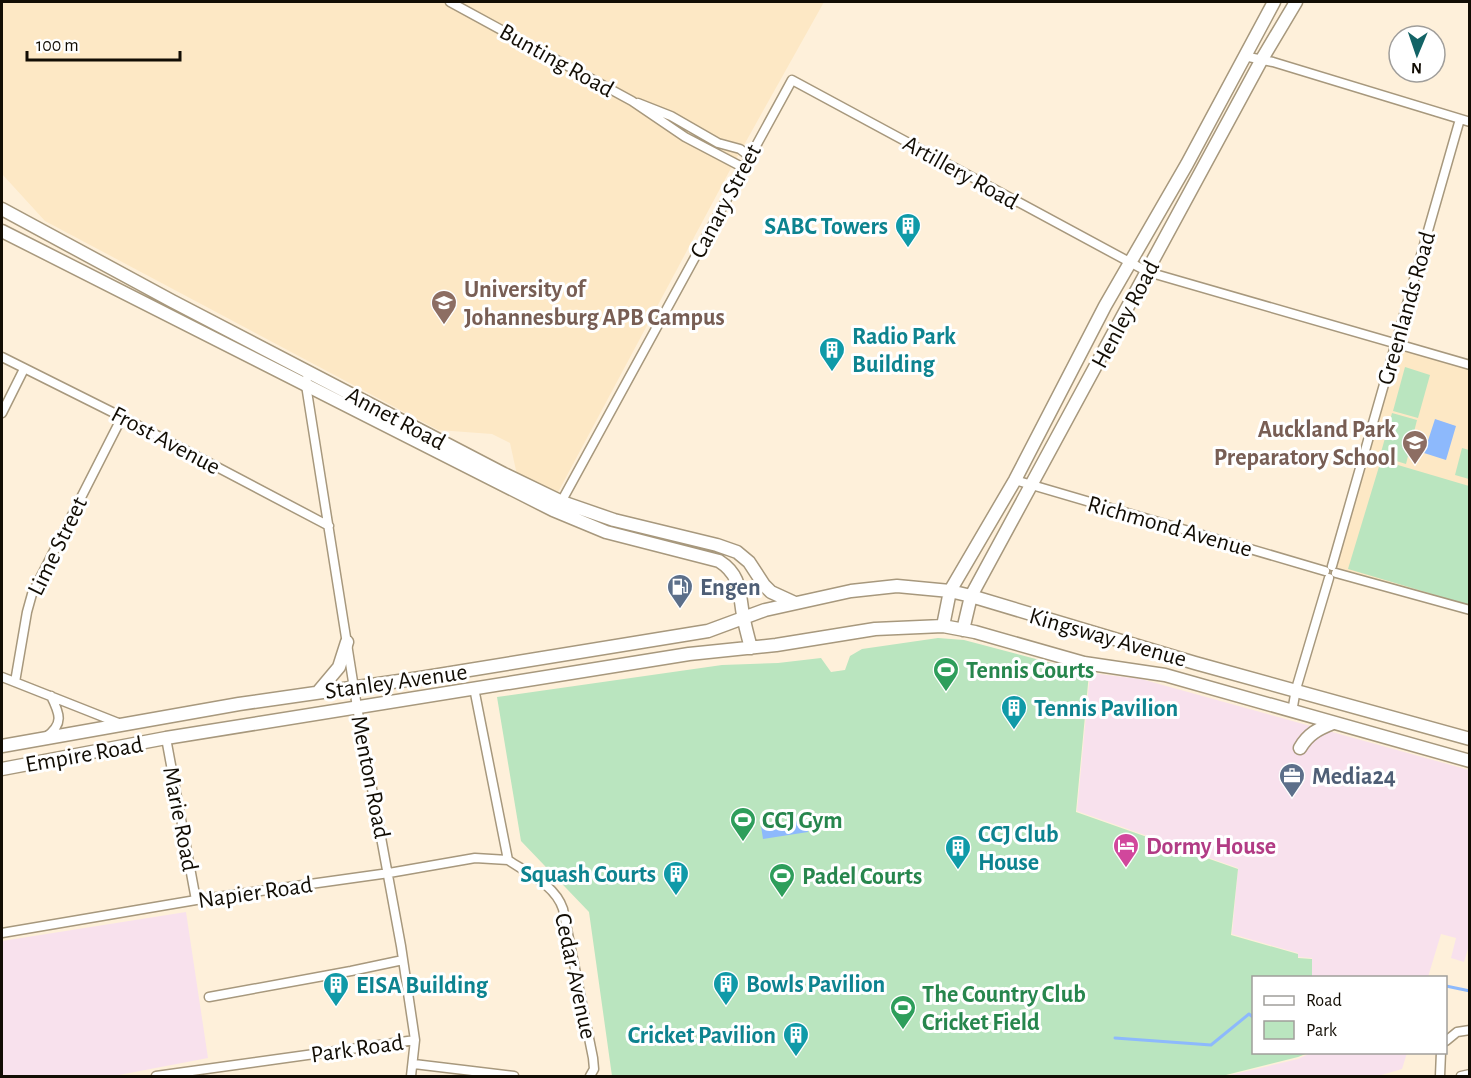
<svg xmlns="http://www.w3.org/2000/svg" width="1471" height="1078" font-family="'Alegreya Sans',sans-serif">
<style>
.commercial{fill:#f8e1ed}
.built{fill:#fde8c5}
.green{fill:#bae5bf}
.water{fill:#8db9fc}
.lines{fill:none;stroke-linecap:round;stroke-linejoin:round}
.stream{stroke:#8db9fc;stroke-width:3}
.minor-casing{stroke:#a7987d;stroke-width:11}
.secondary-casing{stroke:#a7987d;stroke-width:15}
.minor{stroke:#fff;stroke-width:8}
.secondary{stroke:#fff;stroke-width:12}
.labels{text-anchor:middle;stroke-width:6;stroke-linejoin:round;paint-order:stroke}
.street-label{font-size:24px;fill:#120d04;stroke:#fff}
.culture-label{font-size:24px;font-weight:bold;fill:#0d838f;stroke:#fff;text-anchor:start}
.education-label{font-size:24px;font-weight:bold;fill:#785e54;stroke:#fff;text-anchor:start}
.service-label{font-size:24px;font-weight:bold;fill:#4e5e75;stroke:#fff;text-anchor:start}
.leisure-label{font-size:24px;font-weight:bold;fill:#27864d;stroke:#fff;text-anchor:start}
.hotel-label{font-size:24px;font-weight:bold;fill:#b23c85;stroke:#fff;text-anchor:start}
</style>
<rect width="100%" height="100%" fill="#fef0da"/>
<path class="commercial" d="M1090 673 1141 679 1469 770 1470 942 1464 962 1451 958 1456 938 1441 934 1428 977H1312V958L1298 957V953L1232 934 1238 868 1077 811Z
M186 912 208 1058 119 1075V1076L2 1075V941Z
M1311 1053V1052L1407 1053 1402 1069 1378 1076H1226L1298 1059Z"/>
<path class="built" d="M2 2H824L730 170 556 496 517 475 510 443 492 434 438 430 45 221 2 174Z
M1395 344 1469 365V611L1336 575 1332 566Z"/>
<path class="green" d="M1405 367 1430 375 1418 418 1393 411Z
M1392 413 1417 420 1406 464 1380 456Z
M1462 448 1469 450V479L1455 475Z
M1381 460 1469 486V605L1348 569Z
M938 638 964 640 1089 673 1076 812 1238 869 1231 935 1298 954V958L1312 959V977L1254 978V1052L1308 1053 1298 1057 1222 1076H612L589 912 521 841 497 697 722 665 778 663 821 658 831 672 845 670 850 656 862 649Z"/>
<path class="water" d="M1435 419 1456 426 1446 460 1424 453Z
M806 819 808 832 763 839 761 826Z"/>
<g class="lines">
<path class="stream" d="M1446 986 1470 991
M1115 1038 1211 1045 1249 1014 1254 1018"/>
<defs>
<path id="minor" d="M450 2 632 101 685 137 744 168
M1244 56 1273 62 1470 122
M638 103 671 116 718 143 740 149 749 156
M2 357 122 417 329 526
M308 372 306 385 357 707 401 946 415 1040 411 1076
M2 413 24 369
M1015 480 1325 571
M560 504 792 80 1148 272 1470 365
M1332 566 1460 119
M1336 573 1470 610
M2 677 121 724
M15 682 27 612 32 594 122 417
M474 688 508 860C529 874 555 885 563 909L593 1058 594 1069 590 1076
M1292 712 1296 689 1329 578
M46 737C64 724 60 714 51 696
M166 738 196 900
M2 933 196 900 389 873 475 858 508 860
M209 997 351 971 403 960
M1446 1041 1457 1032 1470 1030
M414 1064 514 1076
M156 1076 415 1040
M1440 1076 1441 1052
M1461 1076 1470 1074"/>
<path id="secondary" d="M2 209 172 301 504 474 562 502 614 520 717 545 737 552 749 562 764 585 771 592 795 603
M2 231 553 510 606 532 719 561C741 575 739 592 743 615 745 626 748 637 751 648
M943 626 950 591 1015 480 1105 306 1187 164 1274 2
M963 630 971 596 1262 59 1296 2
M318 692 339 667 347 642
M2 746 239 704 420 678 708 631 765 610 851 591 897 586 950 591 971 596 1195 663 1470 739
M1300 748C1308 734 1318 729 1333 723
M2 769 166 738 689 654 776 645 875 629 943 626 975 632 1084 663 1165 675 1470 761"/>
</defs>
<use href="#minor" class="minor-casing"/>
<use href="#secondary" class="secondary-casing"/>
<use href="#minor" class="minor"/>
<use href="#secondary" class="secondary"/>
</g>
<defs>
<symbol id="building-pin" viewBox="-11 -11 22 30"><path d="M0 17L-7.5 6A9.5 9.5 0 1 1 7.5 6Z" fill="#0f9aa8" stroke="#fff"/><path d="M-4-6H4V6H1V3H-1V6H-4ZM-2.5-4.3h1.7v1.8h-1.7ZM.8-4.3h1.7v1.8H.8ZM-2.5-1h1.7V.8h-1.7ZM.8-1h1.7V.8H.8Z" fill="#fff"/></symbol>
<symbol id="university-pin" viewBox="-11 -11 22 30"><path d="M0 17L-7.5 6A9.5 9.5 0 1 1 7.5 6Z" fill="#8d6e63" stroke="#fff"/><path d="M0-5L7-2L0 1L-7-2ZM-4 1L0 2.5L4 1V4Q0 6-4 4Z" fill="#fff"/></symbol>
<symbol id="school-pin" viewBox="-11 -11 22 30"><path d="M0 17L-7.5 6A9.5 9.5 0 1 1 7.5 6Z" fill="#8d6e63" stroke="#fff"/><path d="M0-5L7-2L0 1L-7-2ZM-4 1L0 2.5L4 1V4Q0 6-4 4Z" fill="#fff"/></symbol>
<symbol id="fuel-pin" viewBox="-11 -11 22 30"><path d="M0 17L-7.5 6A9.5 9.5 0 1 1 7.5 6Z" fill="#5c6f8a" stroke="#fff"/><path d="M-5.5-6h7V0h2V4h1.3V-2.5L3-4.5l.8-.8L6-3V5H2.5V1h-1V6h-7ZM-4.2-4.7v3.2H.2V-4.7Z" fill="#fff"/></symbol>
<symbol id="stadium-pin" viewBox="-11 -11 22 30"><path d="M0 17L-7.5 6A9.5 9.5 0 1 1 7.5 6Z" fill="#2e9e5b" stroke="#fff"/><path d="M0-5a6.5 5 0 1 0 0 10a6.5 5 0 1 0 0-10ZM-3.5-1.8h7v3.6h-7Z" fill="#fff"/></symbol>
<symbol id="office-pin" viewBox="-11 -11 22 30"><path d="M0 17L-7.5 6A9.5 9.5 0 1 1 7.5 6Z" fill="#5c6f8a" stroke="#fff"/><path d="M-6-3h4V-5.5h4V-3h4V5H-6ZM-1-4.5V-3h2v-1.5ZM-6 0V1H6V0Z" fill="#fff"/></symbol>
<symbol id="hotel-pin" viewBox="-11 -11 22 30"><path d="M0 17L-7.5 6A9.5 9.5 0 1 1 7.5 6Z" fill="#d1479c" stroke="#fff"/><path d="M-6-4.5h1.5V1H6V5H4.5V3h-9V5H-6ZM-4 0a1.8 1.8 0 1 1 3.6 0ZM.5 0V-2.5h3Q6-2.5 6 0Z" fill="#fff"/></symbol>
</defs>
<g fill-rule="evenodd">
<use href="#building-pin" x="893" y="211" width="30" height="40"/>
<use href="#university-pin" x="429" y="288" width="30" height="40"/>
<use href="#building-pin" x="817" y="335" width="30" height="40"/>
<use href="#school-pin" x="1400" y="428" width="30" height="40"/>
<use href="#fuel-pin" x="665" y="572" width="30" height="40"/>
<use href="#stadium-pin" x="931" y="655" width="30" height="40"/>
<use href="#building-pin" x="999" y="693" width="30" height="40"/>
<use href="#office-pin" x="1277" y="761" width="30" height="40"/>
<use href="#stadium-pin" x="728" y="805" width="30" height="40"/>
<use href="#hotel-pin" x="1111" y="831" width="30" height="40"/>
<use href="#building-pin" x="943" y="833" width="30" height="40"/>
<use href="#building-pin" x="661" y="859" width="30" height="40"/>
<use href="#stadium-pin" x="767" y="861" width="30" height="40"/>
<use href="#building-pin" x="711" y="969" width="30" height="40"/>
<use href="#building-pin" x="321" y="970" width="30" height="40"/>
<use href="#stadium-pin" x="888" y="993" width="30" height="40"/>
<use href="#building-pin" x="781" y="1020" width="30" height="40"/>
</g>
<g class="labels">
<g class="street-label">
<text transform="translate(557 60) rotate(29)" y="8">Bunting Road</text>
<text transform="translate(961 172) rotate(29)" y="8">Artillery Road</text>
<text transform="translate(725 201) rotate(-62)" y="8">Canary Street</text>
<text transform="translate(1406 308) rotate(-74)" y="8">Greenlands Road</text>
<text transform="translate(1125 314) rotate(-62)" y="8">Henley Road</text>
<text transform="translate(396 418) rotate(28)" y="8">Annet Road</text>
<text transform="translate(166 440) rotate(28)" y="8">Frost Avenue</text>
<text transform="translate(1170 526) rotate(16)" y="8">Richmond Avenue</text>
<text transform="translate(57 546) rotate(-64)" y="8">Lime Street</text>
<text transform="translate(1108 637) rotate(16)" y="8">Kingsway Avenue</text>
<text transform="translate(396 681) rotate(-8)" y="8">Stanley Avenue</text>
<text transform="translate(84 754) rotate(-10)" y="8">Empire Road</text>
<text transform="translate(371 777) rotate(79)" y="8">Menton Road</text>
<text transform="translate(181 819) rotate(79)" y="8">Marie Road</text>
<text transform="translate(255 892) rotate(-8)" y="8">Napier Road</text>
<text transform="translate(576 976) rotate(78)" y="8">Cedar Avenue</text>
<text transform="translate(357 1048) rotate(-8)" y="8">Park Road</text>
</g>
<g class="culture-label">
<text x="888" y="234" text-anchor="end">SABC Towers</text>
<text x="852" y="344">Radio Park<tspan x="852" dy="28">Building</tspan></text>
<text x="1034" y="716">Tennis Pavilion</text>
<text x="978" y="842">CCJ Club<tspan x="978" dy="28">House</tspan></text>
<text x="656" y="882" text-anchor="end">Squash Courts</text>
<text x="746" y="992">Bowls Pavilion</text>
<text x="356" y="993">EISA Building</text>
<text x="776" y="1043" text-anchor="end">Cricket Pavilion</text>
</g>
<g class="education-label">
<text x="464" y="297">University of<tspan x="464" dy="28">Johannesburg APB Campus</tspan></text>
<text x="1396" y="437" text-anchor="end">Auckland Park<tspan x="1396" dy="28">Preparatory School</tspan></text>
</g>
<g class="service-label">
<text x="700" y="595">Engen</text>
<text x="1312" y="784">Media24</text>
</g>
<g class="leisure-label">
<text x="966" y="678">Tennis Courts</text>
<text x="762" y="828">CCJ Gym</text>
<text x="802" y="884">Padel Courts</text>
<text x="922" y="1002">The Country Club<tspan x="922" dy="28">Cricket Field</tspan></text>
</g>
<g class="hotel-label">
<text x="1146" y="854">Dormy House</text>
</g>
</g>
<rect width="1471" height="1078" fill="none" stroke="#120d04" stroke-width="6"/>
<rect x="1252" y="976" width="195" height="78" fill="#ffffff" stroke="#a09e9b" stroke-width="1.5"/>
<rect x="1264" y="996" width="30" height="9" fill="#ffffff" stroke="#a09e9b" stroke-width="1.5"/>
<text x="1306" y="1006" font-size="18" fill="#120d04">Road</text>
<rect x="1264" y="1021" width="30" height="18" fill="#bae5bf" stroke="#a09e9b" stroke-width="1.5"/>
<text x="1306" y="1036" font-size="18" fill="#120d04">Park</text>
<g transform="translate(1417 54) rotate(182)"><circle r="28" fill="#ffffff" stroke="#a09e9b" stroke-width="1.5"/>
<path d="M0-4.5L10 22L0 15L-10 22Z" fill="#136366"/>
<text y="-9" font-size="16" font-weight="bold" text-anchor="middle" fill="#120d04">N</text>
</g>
<path d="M27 51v9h153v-9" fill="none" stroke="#120d04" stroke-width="3"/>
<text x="36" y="51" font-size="18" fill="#120d04" stroke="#ffffff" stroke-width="4.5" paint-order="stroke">100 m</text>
</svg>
